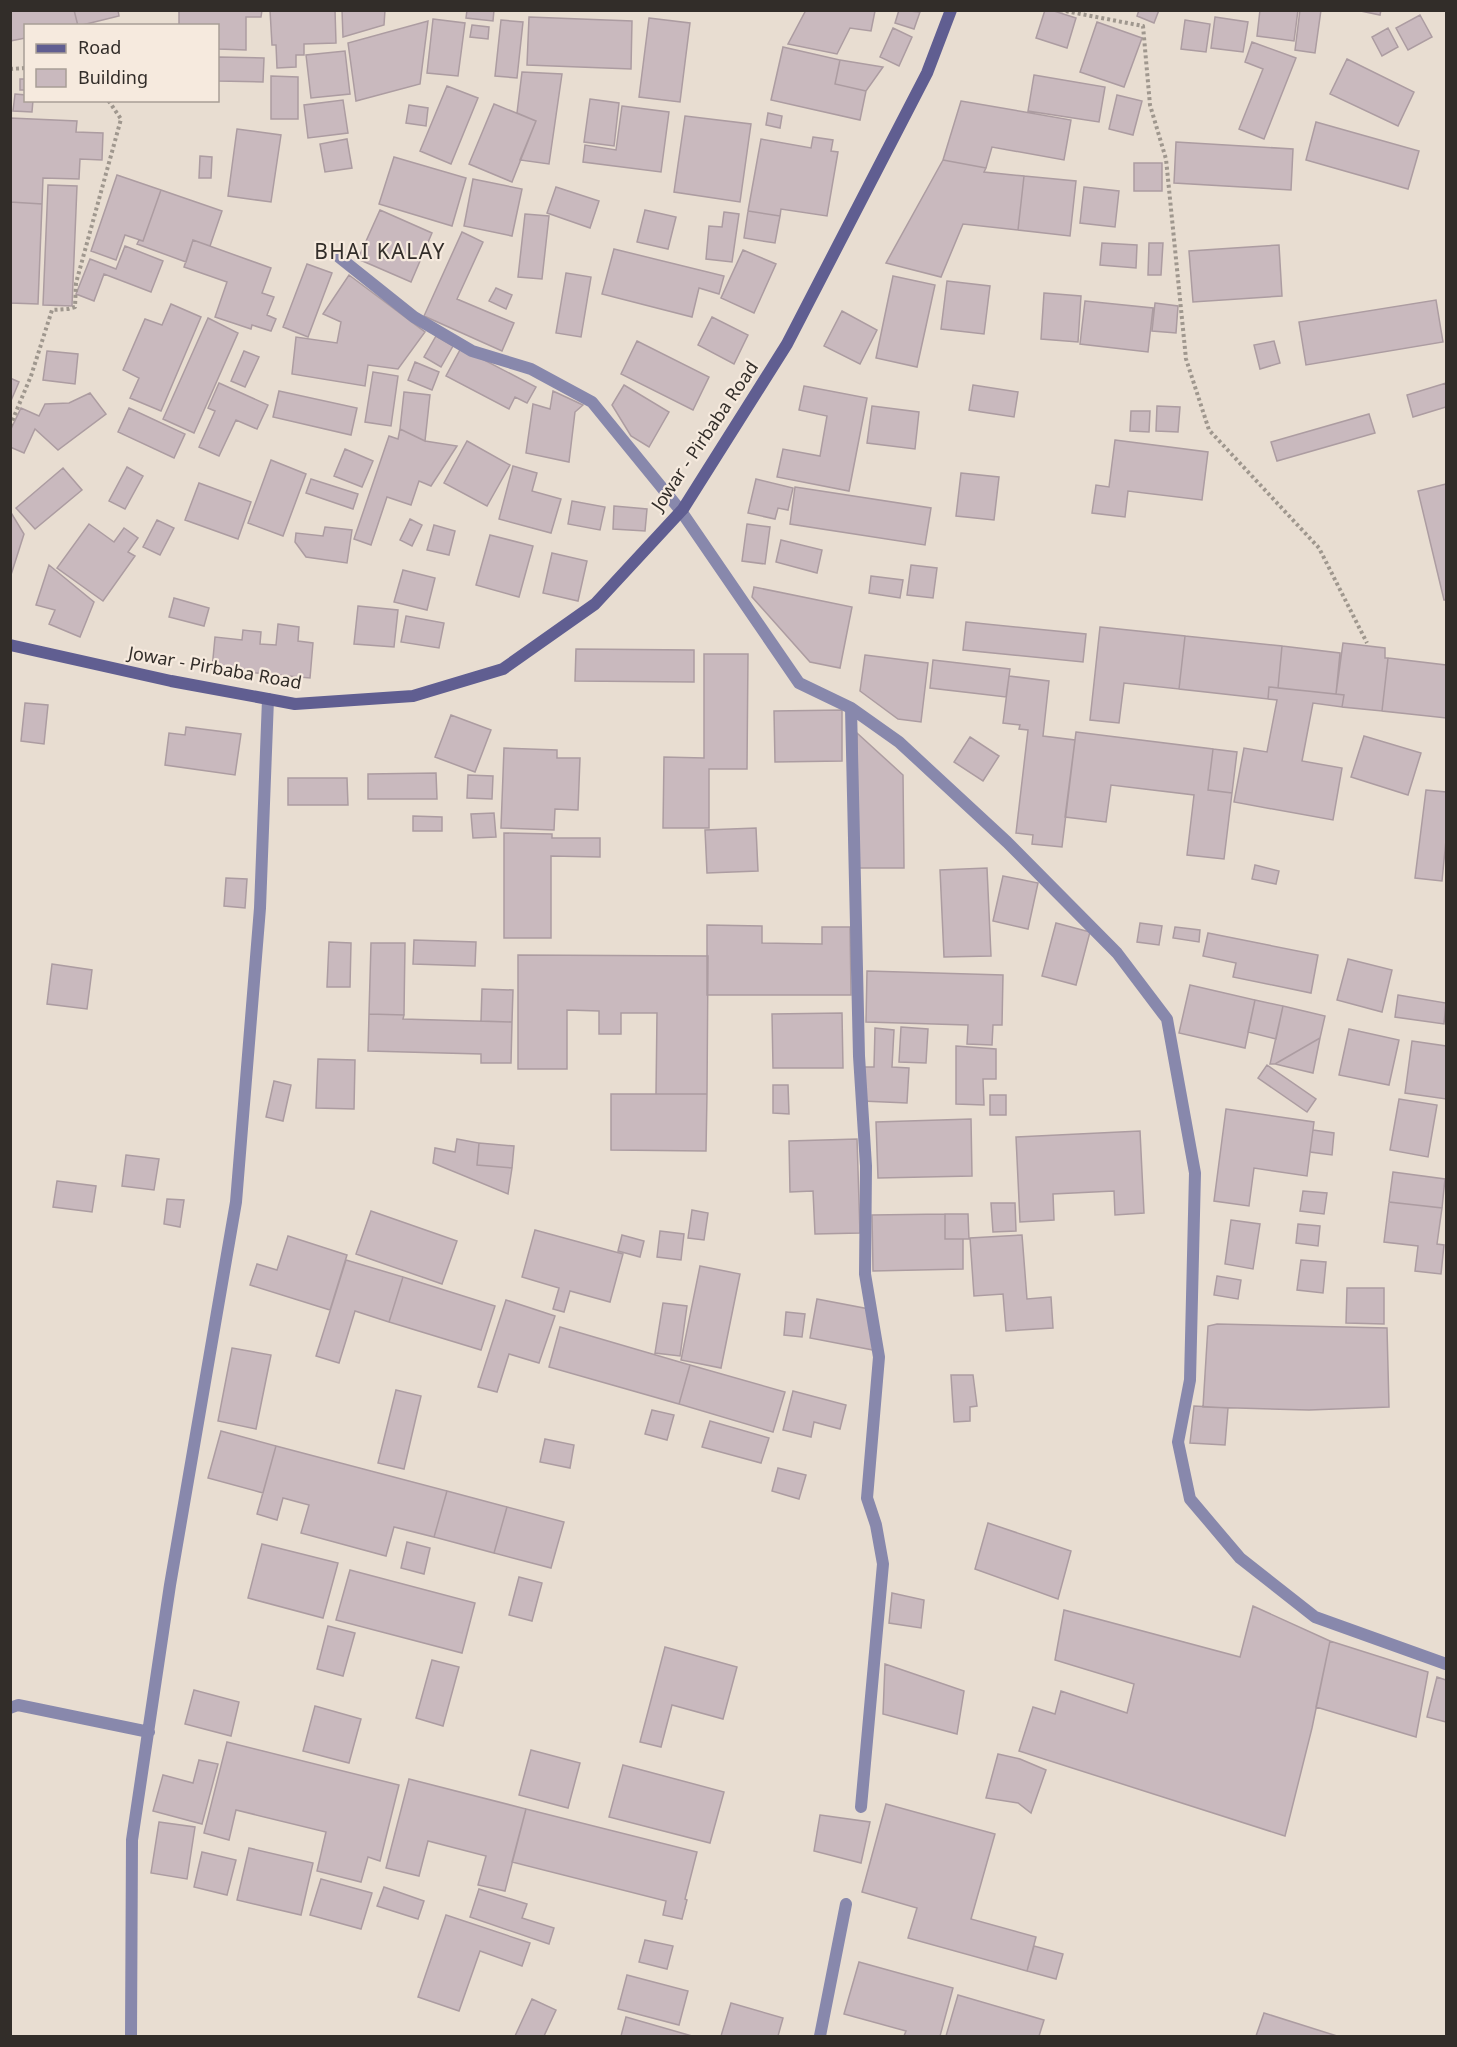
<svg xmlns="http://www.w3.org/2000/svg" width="1457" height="2047" font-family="'Noto Sans',sans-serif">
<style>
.building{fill:#c9b9be;stroke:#ac9ca1;stroke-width:1.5}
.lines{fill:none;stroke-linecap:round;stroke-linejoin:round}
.path{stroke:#9f978e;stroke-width:4;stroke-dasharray:3 3;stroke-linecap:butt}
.pedestrian{stroke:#8888ac;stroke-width:12}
.minor{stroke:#8888ac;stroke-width:12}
.secondary{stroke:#605e91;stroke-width:12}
.labels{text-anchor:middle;stroke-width:4.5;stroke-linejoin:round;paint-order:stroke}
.street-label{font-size:18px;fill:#322d29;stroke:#f6eade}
.quarter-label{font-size:21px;letter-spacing:1.5px;fill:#322d29;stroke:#f6eade}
</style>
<rect width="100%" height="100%" fill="#e8ddd1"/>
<path class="building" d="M10 10H74L78 26H26V38L10 41Z
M74 10H118L119 16 78 26Z
M179 10H262L261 17H246V50L218 49V26H179Z
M270 10H335L336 43 304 44V55H296V67L277 68 276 45H272Z
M342 10H385L384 25 343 37Z
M467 10H494L493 21 466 18Z
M806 10H874L875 11 871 31 850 28 837 54 788 44Z
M899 10 920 12 914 29 895 23Z
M1045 10H1051L1076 18 1067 48 1036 38Z
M1139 10H1159L1154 23 1137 16Z
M1260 10H1298L1294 41 1257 36Z
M1300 10H1321L1315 53 1295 50Z
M1356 10H1381L1380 15Z
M1420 15 1432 37 1408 50 1396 28Z
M529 17 632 21 631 69 527 65Z
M1215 17 1248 22 1243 52 1211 48Z
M649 18 690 23 680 102 639 97Z
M433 19 465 23 458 76 427 73Z
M501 20 523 22 517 78 495 76Z
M1185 20 1210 24 1206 52 1181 49Z
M428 21 420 84 356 101 348 43Z
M1097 22 1142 38 1124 87 1080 72Z
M472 25 489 27 488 39 470 37Z
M893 28 912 37 899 66 880 57Z
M1388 28 1398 47 1382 56 1372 37Z
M1252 42 1296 58 1264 139 1239 129 1263 69 1245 62Z
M783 47 840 60 835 84 866 91 860 120 771 100Z
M345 51 350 94 311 98 306 55Z
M218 57 264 58 263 82 218 81Z
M1347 59 1414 92 1398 126 1330 94Z
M840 60 883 67 866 91 835 84Z
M522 72 562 74 549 164 520 160 536 121 517 113Z
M1034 75 1105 87 1099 122 1028 111Z
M271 76 298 77V119H271Z
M20 79H26V90H20Z
M447 86 478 98 451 164 420 151Z
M15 94 26 95V100H33L32 112 13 111Z
M1117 95 1142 101 1133 135 1109 129Z
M590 99 619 103 614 146 584 142Z
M343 100 348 133 308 138 304 105Z
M961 101 1071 120 1064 160 992 147 986 168 943 160Z
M494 104 536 121 512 182 469 164Z
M409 105 428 108 426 126 406 123Z
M622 106 669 112 661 172 583 162 585 145 616 150Z
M768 113 782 116 780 128 766 125Z
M685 116 751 124 740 202 674 192Z
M10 118 77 121 76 132 103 133 102 160 80 159 79 179 43 178 42 204 10 202Z
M1316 122 1419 151 1408 189 1306 160Z
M237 129 281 135 271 202 228 196Z
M813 137 833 140 831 151 838 152 827 216 781 209 780 216 748 211 761 139 811 148Z
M347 139 352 168 325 172 320 144Z
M1176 142 1293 149 1291 190 1174 183Z
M200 156 212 157 211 178H199Z
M394 157 466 178 452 226 379 204Z
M943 160 986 168 984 172 1024 176 1018 230 963 224 941 277 886 263Z
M1134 163H1162V191H1134Z
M117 175 161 190 143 241 125 235 116 260 91 251Z
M1024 176 1076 181 1070 236 1018 230Z
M473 179 522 189 512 236 464 226Z
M48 185 77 186 72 306 43 305Z
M556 187 599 201 590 228 547 213Z
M1084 187 1119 191 1115 227 1080 223Z
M161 190 222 211 210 246 193 240 186 262 137 244 139 240 143 241Z
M10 202 42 204 38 304 10 303Z
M380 210 432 233 411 282 358 259Z
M645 210 676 217 668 249 637 242Z
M748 211 780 216 775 243 744 238Z
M724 212 739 214 732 262 706 259 709 226 722 227Z
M525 214 549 216 542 279 518 277Z
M462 232 483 242 457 299 514 323 502 351 424 316Z
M193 240 271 268 262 293 274 297 267 315 276 319 271 331 252 325 251 329 215 317 227 282 184 267Z
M1102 243 1137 245 1136 268 1100 265Z
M1149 243H1163L1161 275H1148Z
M1279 245 1282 296 1193 302 1189 251Z
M125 246 163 261 151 292 104 274 94 301 76 294 90 259 116 269Z
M614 249 724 276 719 294 699 288 692 317 602 294Z
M743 250 776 264 754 313 721 298Z
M307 264 332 273 308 337 283 327Z
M566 273 591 277 581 337 556 333Z
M349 275 425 332 398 369 368 365 365 386 292 374 296 337 337 343 341 322 323 314Z
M893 276 935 285 917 367 876 358Z
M947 281 990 286 984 334 941 329Z
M496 288 512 295 506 309 489 301Z
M1044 293 1081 296 1078 342 1041 339Z
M1436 300 1443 342 1306 365 1299 322Z
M1085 301 1153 308 1148 352 1080 344Z
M1155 303 1178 306 1176 333 1152 331Z
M171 304 201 317 161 411 130 398 139 378 123 370 145 319 162 325Z
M842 311 877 330 860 364 824 346Z
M712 317 748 335 734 364 698 345Z
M208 318 238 333 194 433 163 419Z
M436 336 453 346 441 367 424 357Z
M637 341 709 377 693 410 621 374Z
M1274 341 1280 363 1260 369 1254 345Z
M461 348 536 387 527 403 515 397 509 409 446 376Z
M47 351 78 354 75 384 43 380Z
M244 351 259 357 245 387 231 381Z
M415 362 439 372 432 390 408 380Z
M373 372 398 376 391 426 365 422Z
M10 378 19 382 10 403Z
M219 383 268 405 257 429 236 420 219 456 199 447 215 411 208 408Z
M1446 383V407L1413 417 1407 395Z
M624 385 669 412 649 447 631 436 612 405Z
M973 385 1018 392 1014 417 969 410Z
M804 386 867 398 849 491 777 477 783 449 820 456 827 416 799 410Z
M279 391 357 408 351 435 273 417Z
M553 391 583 405 575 412 569 462 526 453 533 404 550 409Z
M404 392 430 395 425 441 400 429Z
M90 393 106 414 58 450 35 429 24 453 10 447V431L21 408 39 416 45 404 69 403Z
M872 406 919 412 915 449 867 443Z
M1157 406 1180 407 1178 432 1156 431Z
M129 408 185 434 174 458 118 432Z
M1131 411H1150L1149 432 1130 431Z
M1369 414 1375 433 1277 461 1271 442Z
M400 429 425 441 457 446 431 486 419 481 411 505 387 497 371 545 354 539 389 436 398 439Z
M1115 440 1208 452 1202 500 1128 491 1125 517 1092 513 1096 485 1109 487Z
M467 441 510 465 487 506 444 483Z
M345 449 373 461 362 487 334 476Z
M271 460 306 474 283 536 248 523Z
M513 466 537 473 532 491 561 499 551 533 499 519Z
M127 467 143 476 125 509 109 501Z
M63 468 82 490 35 529 16 508Z
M961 473 999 477 994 520 956 516Z
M311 479 358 494 353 509 306 493Z
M756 479 793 488 788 510 778 508 775 519 748 513Z
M199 483 251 502 238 539 185 520Z
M1446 484V600H1444L1418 491Z
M795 487 931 508 925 545 790 524Z
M572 501 605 507 600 530 568 524Z
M614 506 647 509 645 531 613 529Z
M10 511 24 534 10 578Z
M410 519 422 525 412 546 400 540Z
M157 520 174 528 160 555 143 547Z
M89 524 114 542 124 528 138 538 128 552 135 556 103 601 57 568Z
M747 524 770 527 765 564 742 561Z
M434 525 455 531 449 555 427 550Z
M325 527 352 530 347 563 306 557 295 542 296 533 323 536Z
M490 535 533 546 519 597 476 585Z
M781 540 822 550 817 573 776 562Z
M552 553 587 561 578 601 543 593Z
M49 565 94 602 80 637 49 624 55 610 36 605Z
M911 565 937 568 933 598 907 595Z
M403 570 435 578 427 610 394 602Z
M871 576 903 580 900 598 869 593Z
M754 587 852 607 840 668 810 662 752 597Z
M174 598 209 608 204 626 169 617Z
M358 606 398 610 394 647 354 644Z
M406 616 444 623 439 648 401 642Z
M966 622 1086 634 1083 662 963 650Z
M278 624 299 627 298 641 313 643 310 678 212 669 215 637 242 640 243 630 261 632 260 644 276 645Z
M1100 627 1185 636 1179 689 1124 683 1119 723 1090 720Z
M1185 636 1282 646 1278 688 1269 687 1268 699 1179 689Z
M1343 643 1385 648V658H1388L1382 711 1342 707 1344 695 1336 694Z
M1282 646 1340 653 1336 694 1278 688Z
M576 649 694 650V682L575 681Z
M704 654H748L747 769H709V828H663L664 757 704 758Z
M865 655 928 663 921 722 898 719 860 691Z
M1388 658 1446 665V718L1382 711Z
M933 660 1010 669 1006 697 930 688Z
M1009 676 1049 681 1043 736 1075 740 1062 847 1032 844 1033 835 1016 833 1028 730 1019 729 1020 725 1003 723Z
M1269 687 1344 695 1342 707 1313 703 1302 761 1342 768 1333 820 1234 802 1244 748 1267 752 1277 700 1268 699Z
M25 703 48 705 44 744 21 741Z
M842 710V761L775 762 774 711Z
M451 715 491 730 475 772 435 757Z
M186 727 241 734 235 775 165 765 169 733 185 735Z
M1076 732 1213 749 1208 790 1232 793 1224 859 1187 855 1194 795 1111 785 1106 822 1065 817Z
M857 733 903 775 904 868H858Z
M1364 736 1421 753 1408 795 1351 777Z
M970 737 999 756 983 781 954 762Z
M504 748 557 750V758H580L578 810 555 809 554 830 501 828Z
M1213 749 1237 752 1232 793 1208 790Z
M436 773 437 799H368V774Z
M468 775 493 776 492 799 467 798Z
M288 778H347L348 805H288Z
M1426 790 1446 792V840L1442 881 1415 878Z
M494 813 496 837 473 838 471 814Z
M413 816 442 817V831H413Z
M756 828 758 871 707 873 705 830Z
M504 833 552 834V838H600V857L551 856V938H504Z
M1255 865 1279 871 1276 884 1252 879Z
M987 868 991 956 944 957 940 870Z
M1003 876 1038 883 1028 929 993 921Z
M226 878 247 879 245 908 224 906Z
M1056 923 1090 932 1076 985 1042 976Z
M1140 923 1162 926 1159 945 1137 942Z
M707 925 762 926V943L822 944V927H850L851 995H707Z
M1175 927 1200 930 1199 942 1173 938Z
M1208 933 1318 955 1311 993 1233 977 1236 963 1203 956Z
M414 940 476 942 475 966 413 964Z
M329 942 351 943 350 987H327Z
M371 943H405L404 1015 369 1014Z
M518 955 708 956 707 1094H656L657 1013H621V1034H599V1011L567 1010V1069H518Z
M1348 959 1392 970 1382 1012 1337 1000Z
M52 964 92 970 87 1009 47 1004Z
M867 971 1003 975 1002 1025H993L992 1045 967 1044 968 1025 866 1022Z
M1190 985 1255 1000 1245 1048 1179 1033Z
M482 989 513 990 512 1022 481 1021Z
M1398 995 1446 1003 1444 1024 1395 1017Z
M1255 1000 1283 1006 1276 1039 1248 1032Z
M1283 1006 1325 1016 1320 1038 1275 1064H1270Z
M842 1013 843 1068H773L772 1014Z
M369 1014 404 1015 403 1019 512 1022 511 1063H481V1054L368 1051Z
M901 1027 928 1029 926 1063 899 1062Z
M875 1028 894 1030 892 1067 909 1068 907 1103 862 1101 864 1067H874Z
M1349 1029 1399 1040 1389 1085 1339 1075Z
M1320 1038 1313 1073 1275 1064Z
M1412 1041 1446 1046V1099L1405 1093Z
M956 1046 996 1049V1079H983L984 1105 956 1104Z
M318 1059 355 1060 354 1109 316 1108Z
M1267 1065 1316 1099 1307 1112 1258 1078Z
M274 1081 291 1085 283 1121 266 1117Z
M773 1085H788L789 1114 773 1113Z
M611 1094H707L706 1151 611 1150Z
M990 1095H1006V1115H990Z
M1399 1099 1437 1105 1428 1157 1390 1150Z
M1226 1109 1314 1122 1307 1176 1254 1168 1249 1206 1214 1201Z
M971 1119 972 1176 878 1178 876 1122Z
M1313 1130 1334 1133 1332 1155 1310 1152Z
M1140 1131 1144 1213 1115 1215 1114 1191 1053 1194 1054 1220 1020 1222 1016 1137Z
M457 1139 479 1143 477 1165 512 1168 508 1194 433 1163 435 1148 455 1152Z
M857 1139 860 1233 815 1234 813 1191 790 1192 789 1141Z
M479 1143 514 1146 512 1168 477 1165Z
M126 1155 159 1159 154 1190 122 1186Z
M1393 1172 1445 1179 1442 1208 1389 1202Z
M57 1181 96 1186 92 1212 53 1207Z
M1303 1191 1327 1193 1324 1214 1300 1211Z
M167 1199 184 1200 180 1227 164 1224Z
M1389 1202 1442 1208 1437 1244 1444 1245 1441 1274 1415 1271 1418 1246 1384 1242Z
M991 1203H1015L1016 1231 993 1232Z
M692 1210 708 1213 704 1240 688 1238Z
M371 1211 457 1241 442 1284 356 1254Z
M945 1214V1239H963V1269L873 1271 872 1215Z
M945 1214H968L969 1239H945Z
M1231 1220 1260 1224 1253 1269 1225 1264Z
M1298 1224 1320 1226 1318 1246 1296 1243Z
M535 1230 623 1254 610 1302 570 1291 564 1312 553 1309 559 1288 522 1277Z
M660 1231 684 1234 681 1260 657 1257Z
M622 1235 644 1241 640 1257 618 1251Z
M1022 1235 1027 1299 1051 1297 1053 1328 1006 1331 1003 1294 974 1296 970 1238Z
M288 1236 347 1255 330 1310 250 1285 257 1264 277 1270Z
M346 1260 403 1277 389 1322 355 1311 339 1363 316 1356Z
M1301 1260 1326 1262 1323 1293 1297 1290Z
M700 1266 740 1274 721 1368 681 1360Z
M1217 1276 1241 1280 1238 1299 1214 1295Z
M403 1277 495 1306 481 1350 389 1322Z
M1347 1288H1384V1324L1346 1323Z
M817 1299 869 1309 873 1350 810 1338Z
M506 1300 555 1316 539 1363 509 1354 497 1392 478 1387Z
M663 1303 687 1306 680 1356 655 1353Z
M786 1312 805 1314 802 1337 784 1335Z
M1217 1324 1387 1328 1389 1407 1309 1410 1203 1407 1208 1326Z
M560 1327 690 1365 679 1404 549 1367Z
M232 1348 271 1355 256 1429 218 1421Z
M690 1365 785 1392 773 1432 679 1404Z
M951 1375H973L977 1406 970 1407V1421L954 1422Z
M396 1390 421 1396 404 1469 378 1463Z
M793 1391 846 1405 840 1429 814 1422 811 1437 783 1430Z
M1194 1406 1228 1408 1225 1445 1190 1443Z
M652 1410 674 1415 667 1440 645 1434Z
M710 1421 769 1438 761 1463 702 1447Z
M221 1431 276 1446 263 1493 208 1478Z
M545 1439 574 1445 570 1468 540 1462Z
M276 1446 447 1491 434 1537 394 1527 386 1556 301 1533 309 1505 283 1498 277 1520 257 1514Z
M778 1468 806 1475 799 1499 772 1491Z
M447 1491 507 1507 494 1553 434 1537Z
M507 1507 564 1522 551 1568 494 1553Z
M988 1523 1071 1551 1058 1599 975 1569Z
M407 1542 430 1548 424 1574 401 1568Z
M262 1544 338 1563 323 1618 248 1598Z
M350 1570 475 1603 462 1653 336 1620Z
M519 1577 542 1583 532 1621 509 1615Z
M892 1593 924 1600 921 1628 889 1623Z
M1253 1606 1330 1641 1312 1728 1285 1836 1019 1751 1033 1707 1055 1714 1061 1691 1127 1713 1134 1684 1055 1660 1064 1610 1240 1657Z
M328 1626 355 1633 343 1676 317 1669Z
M1330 1641 1428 1672 1416 1737 1316 1707Z
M665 1647 737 1667 723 1719 672 1705 661 1747 640 1742Z
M432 1660 459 1667 443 1726 416 1718Z
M885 1664 964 1691 957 1734 883 1714Z
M1437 1677 1446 1680V1722L1427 1717Z
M194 1690 239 1702 231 1736 185 1724Z
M315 1706 361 1719 349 1763 303 1751Z
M227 1742 399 1785 380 1861 368 1857 361 1882 317 1871 326 1832 236 1810 229 1840 204 1833Z
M531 1750 580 1763 568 1808 519 1795Z
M998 1754 1020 1759 1046 1770 1031 1813 1018 1803 986 1798Z
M199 1760 218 1764 202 1824 153 1811 163 1775 193 1783Z
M623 1765 724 1792 710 1843 609 1817Z
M409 1779 526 1809 505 1891 478 1885 486 1856 428 1841 419 1876 386 1868Z
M886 1804 995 1834 971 1919 1036 1937 1027 1971 908 1938 917 1908 862 1892Z
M526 1809 697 1852 685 1899 687 1900 682 1919 663 1915 666 1901 512 1862Z
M820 1815 870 1822 861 1863 814 1851Z
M159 1822 195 1827 187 1879 151 1873Z
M249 1848 313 1863 301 1915 237 1900Z
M202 1852 236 1860 227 1895 194 1887Z
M321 1879 372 1893 361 1929 310 1915Z
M384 1887 424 1901 418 1919 377 1906Z
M479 1889 527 1904 522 1918 554 1928 549 1944 470 1917Z
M446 1915 530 1943 522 1966 480 1951 459 2011 418 1997Z
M645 1940 673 1946 667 1969 639 1962Z
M1034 1946 1063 1954 1056 1979 1027 1971Z
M859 1962 953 1988 940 2036H904L906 2031 844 2014Z
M627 1975 688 1991 679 2025 618 2009Z
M958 1995 1044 2020 1039 2036H946Z
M532 1999 556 2010 544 2036H515Z
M731 2003 783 2018 778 2036H721Z
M1264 2013 1337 2036H1256Z
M626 2017 692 2036H621Z"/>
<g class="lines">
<path class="path" d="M1060 10 1143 26 1150 105 1166 159 1186 359 1209 430 1319 548 1367 643
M10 69 26 68
M10 426 31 376 52 310 68 309 75 307 76 283 121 119 108 100"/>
<path class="pedestrian" d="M339 257 414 317 472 351 531 369 592 402 681 511"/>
<path class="minor" d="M681 511 799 683 851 708 899 742 1007 842 1117 953 1167 1019 1195 1173 1190 1380 1178 1442 1190 1499 1240 1558 1315 1617 1446 1664
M851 708 859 1056 866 1166 865 1274 879 1357 867 1498 876 1525 883 1564 861 1807
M10 1708 18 1705 149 1732
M131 2036 132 1840 170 1585 236 1202 260 908 268 699
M820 2036 846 1904"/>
<path class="secondary" d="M10 645 171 681 295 704 413 696 503 669 595 604 683 509 787 344 927 73 951 10"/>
</g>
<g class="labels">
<g class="street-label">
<text transform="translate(705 436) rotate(-56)" y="6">Jowar - Pirbaba Road</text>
<text transform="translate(215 668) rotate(10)" y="6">Jowar - Pirbaba Road</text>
</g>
<g class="quarter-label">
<text x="380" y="259">BHAI KALAY</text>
</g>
</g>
<rect width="1457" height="2047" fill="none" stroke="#322d29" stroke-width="24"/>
<rect x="24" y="24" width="195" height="78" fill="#f6eade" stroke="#a89e96" stroke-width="1.5"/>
<rect x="36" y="44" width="30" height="9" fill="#605e91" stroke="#a89e96" stroke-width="1.5"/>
<text x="78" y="54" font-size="18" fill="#322d29">Road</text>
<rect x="36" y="69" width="30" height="18" fill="#c9b9be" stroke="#a89e96" stroke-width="1.5"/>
<text x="78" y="84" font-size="18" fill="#322d29">Building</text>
</svg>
